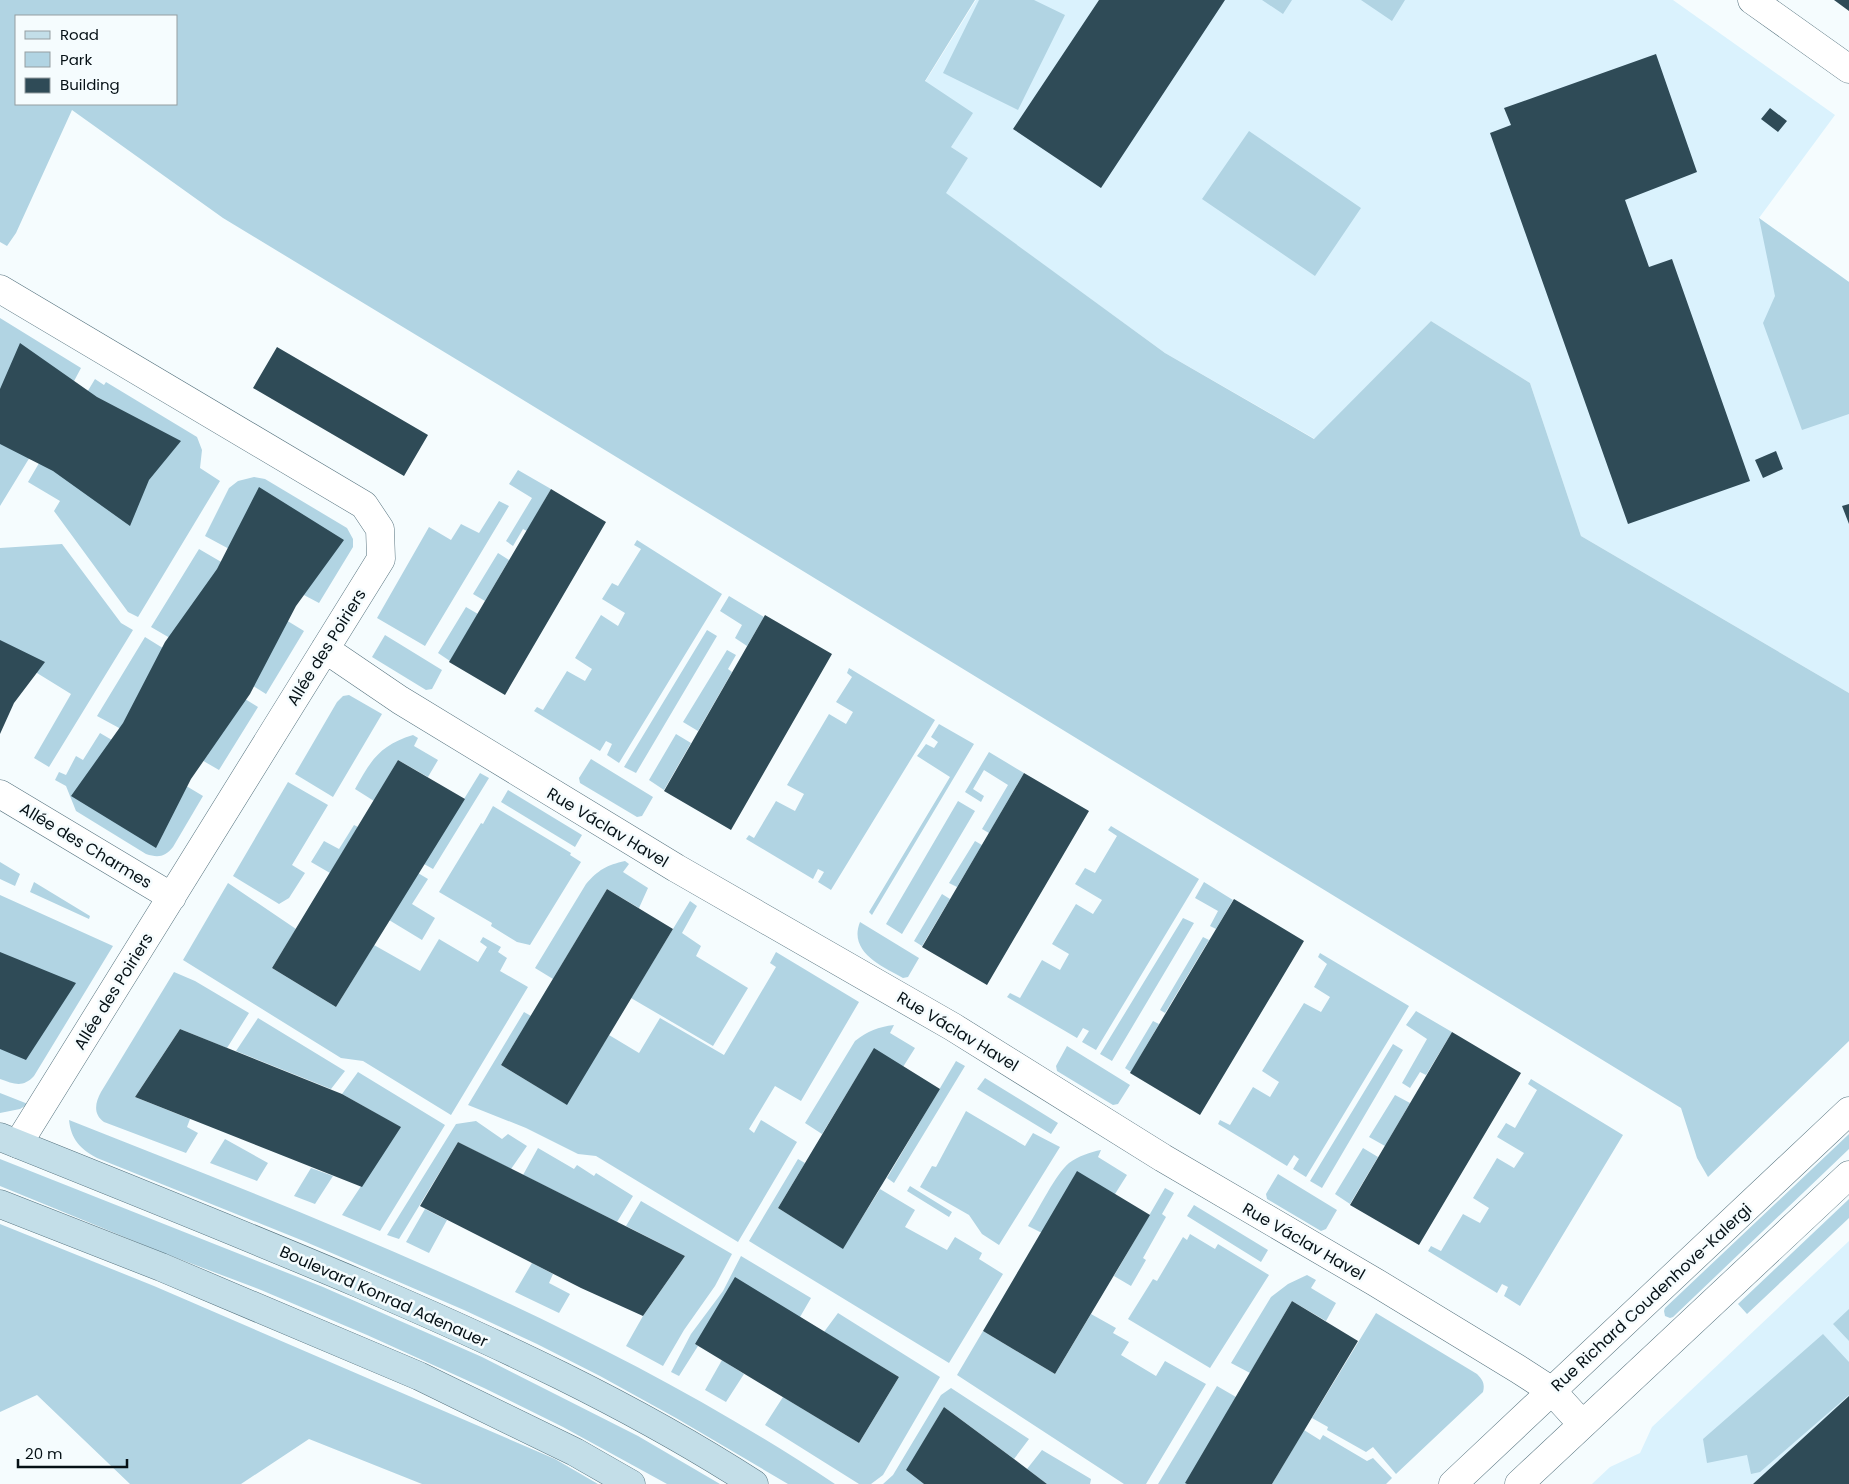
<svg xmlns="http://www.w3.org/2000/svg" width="1849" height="1484" font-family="Poppins,sans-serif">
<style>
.built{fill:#daf2fd}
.green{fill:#b1d4e3;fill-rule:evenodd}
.building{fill:#2f4b57}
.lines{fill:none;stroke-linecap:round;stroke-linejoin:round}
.minor-casing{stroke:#56737f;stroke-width:29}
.tertiary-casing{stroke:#56737f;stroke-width:29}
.secondary-casing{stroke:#56737f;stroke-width:29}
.minor{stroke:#fff;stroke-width:28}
.tertiary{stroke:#fff;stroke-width:28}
.secondary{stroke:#c3dee8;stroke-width:28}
.labels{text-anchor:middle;stroke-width:5;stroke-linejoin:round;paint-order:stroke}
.street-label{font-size:16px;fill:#061116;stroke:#f5fcfe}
</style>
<rect width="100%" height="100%" fill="#f5fcfe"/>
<path class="built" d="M976 0H1673L1835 115 1759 218 1849 282V693L1581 536 1530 383 1431 321 1315 439 1165 353 945 193 968 158 951 147 925 82Z
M1849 1241V1484H1592L1610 1467 1640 1453 1652 1427Z"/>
<path class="green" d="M0 0H975L925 81 973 113 951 147 968 158 946 193 1165 353 1314 439 1431 321 1530 383 1581 536 1849 693V1041L1708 1177 1697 1158 1681 1108 502 387 223 218 72 110 16 233 7 246 0 242ZM176 16V104H16V16Z
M979 0H1034L1065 15 1018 110 943 73Z
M1262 0H1292L1283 14Z
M1361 0H1405L1392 21Z
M1249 131 1361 208 1315 276 1202 199Z
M1759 218 1849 282V414L1802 430 1763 323 1775 296Z
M0 318 81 368 73 383 86 394 95 379 104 385 106 382 197 437 202 450 200 468 220 481 138 617 128 612 54 511 60 501 28 482 42 458 33 452 0 506Z
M518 470 551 489 527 531 523 529 513 546 506 541 532 498 509 484Z
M254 477 265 479 347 528 353 539V547L319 603 302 594 286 620 304 631 266 694 253 686 245 699 258 707 219 770 200 759 183 784 203 796 173 847C165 857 158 858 146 854L76 811 66 786 55 780 59 772 66 775 76 756 83 760 100 733 117 743 132 735 97 716 145 637 174 655 187 648 151 627 199 549 223 563 231 550 205 536 229 488 238 481Z
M499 501 509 506 425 646 377 618 429 527 451 540 461 524 479 533Z
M637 540 722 594 619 763 607 755 612 744 606 741 600 751 534 711 537 707 543 710 567 671 585 681 592 669 575 658 601 615 618 626 625 613 602 599 612 583 618 586 641 549 634 545Z
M62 544 121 623 133 630 49 767 34 758 71 694 37 673 23 670 0 731V548Z
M498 553 509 560 485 601 473 594Z
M729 596 764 617 747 646 735 638 742 625 720 611Z
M466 607 478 614 450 661 438 653Z
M707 630 717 636 636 773 624 767Z
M385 635 442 670 432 689 426 690 372 657Z
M727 650 736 655 728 669 732 672 698 731 683 722Z
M849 668 935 720 831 890 818 882 824 872 818 869 813 879 746 839 749 835 754 838 776 801 795 811 804 794 787 785 829 714 846 724 853 712 836 702 852 677 847 673Z
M349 695 382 714 333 797 295 774 337 702 343 696Z
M939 724 974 744 872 915 869 912 950 777 917 756 926 744 934 748 938 742 931 737Z
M676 734 691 743 664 790 649 780Z
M413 735 418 738 414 746 438 760 428 777 398 760 374 801 355 789C371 760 380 745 413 735Z
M989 752 1024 773 989 833 982 829 1008 785 984 770 973 789 984 796 981 802 965 792Z
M591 759 653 797 642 816 637 817 580 783 579 778Z
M480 773 489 778 433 869 424 864Z
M288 782 328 805 292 865 305 873 289 898 279 904 233 876Z
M508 790 582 835 575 847 501 802Z
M958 801 975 811 902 934 886 924Z
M493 806 571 853 570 855 581 862 530 945 517 942 491 926 492 923 439 892 481 823 483 824Z
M354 825 358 827 330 873 311 862 324 841 339 849Z
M1111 826 1199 879 1096 1050 1082 1042 1089 1031 1083 1028 1077 1038 1007 997 1010 993 1020 998 1042 960 1060 970 1069 954 1052 944 1076 904 1093 914 1102 900 1075 884 1085 868 1095 873 1117 836 1108 830Z
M975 841 982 845 957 887 949 883Z
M625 861 629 864 623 872 648 888 639 908 607 889 553 979 535 968 586 884C598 870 607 865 625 861Z
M0 862 20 874 15 886 0 879Z
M418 873 428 879 412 904 435 918 422 940 389 920Z
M34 882 90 916 89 919 30 892Z
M1204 882 1233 900 1216 929 1210 926 1218 911 1195 898Z
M228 883 296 929 272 968 336 1007 374 945 420 971 439 939 478 962 487 947 480 942 483 937 501 947 498 952 507 958 500 971 528 987 451 1115 363 1061 341 1058 183 960Z
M942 894 950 899 922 946 914 941Z
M0 895 113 946 34 1076C23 1088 14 1084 0 1079Z
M690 901 697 906 682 933 701 946 696 956 748 988 713 1046 631 998Z
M1183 918 1194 923 1112 1061 1100 1054Z
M860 922 919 958 908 977 903 978C882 966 848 952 860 922Z
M1203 937 1209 940 1165 1013 1160 1010Z
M776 952 859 1002 801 1101 775 1086 749 1129 754 1133 761 1120 797 1142 738 1242 596 1156 578 1154 526 1128 468 1105 524 1012 531 1016 501 1065 566 1104 609 1035 639 1053 660 1018 724 1055 776 967 770 963Z
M1320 953 1409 1006 1306 1177 1293 1169 1299 1159 1294 1155 1287 1166 1218 1124 1220 1120 1230 1125 1253 1087 1270 1097 1279 1082 1262 1071 1304 1003 1321 1012 1330 997 1314 987 1327 964 1318 957Z
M174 972 195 981 249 1013 227 1048 180 1029 135 1097 190 1119 187 1127 198 1133 186 1153 104 1122C93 1114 95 1103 101 1092Z
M1416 1011 1452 1032 1426 1075 1420 1072 1410 1088 1402 1083 1427 1039 1406 1025Z
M258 1018 345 1071 331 1089 236 1051Z
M1153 1021 1159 1024 1131 1072 1125 1068Z
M894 1025 890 1033 915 1048 903 1067 874 1049 822 1134 805 1123 855 1041C868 1031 878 1027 894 1025Z
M1393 1044 1403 1050 1322 1188 1310 1181Z
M1067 1046 1130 1085 1118 1104 1113 1105 1057 1071 1056 1066Z
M956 1061 965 1066 894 1183 887 1178Z
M358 1072 445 1125 380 1231 342 1215 400 1127 342 1094Z
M985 1078 1058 1123 1051 1134 977 1089Z
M1531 1079 1623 1135 1520 1306 1504 1296 1508 1287 1502 1284 1497 1293 1428 1251 1431 1246 1441 1251 1463 1214 1480 1223 1489 1208 1473 1198 1497 1158 1514 1168 1524 1153 1497 1137 1506 1123 1515 1128 1537 1090 1528 1084Z
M0 1093 28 1104 20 1109 0 1113Z
M1395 1095 1410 1103 1385 1146 1369 1137Z
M966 1111 1025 1146 1033 1133 1060 1147 999 1245 982 1234 969 1215 920 1187 932 1166 936 1167Z
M69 1120C332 1224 598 1326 835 1484H788L676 1418 600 1376 537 1344 464 1310 306 1242 97 1158C80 1149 71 1139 69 1120Z
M476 1121 502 1139 508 1134 527 1146 511 1169 458 1142 399 1239 387 1235 456 1124Z
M1849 1134V1149L1673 1317 1670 1318 1665 1316 1664 1311 1665 1308Z
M225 1139 268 1163 257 1181 210 1163Z
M538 1148 574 1169 577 1165 594 1176 596 1173 633 1196 617 1222 523 1175Z
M1363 1148 1378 1157 1350 1204 1335 1194Z
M1101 1150 1098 1157 1127 1175 1115 1194 1042 1233 1028 1226C1039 1209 1055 1175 1069 1163 1079 1156 1090 1152 1101 1150Z
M0 1159 323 1287 482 1357 638 1436 720 1484H667L563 1427 484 1388 367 1335 261 1290 161 1252 0 1186Z
M798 1159 805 1163 778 1208 843 1248 880 1189 915 1210 905 1227 947 1250 955 1237 982 1253 979 1259 1003 1274 949 1363 749 1241Z
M311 1168 333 1176 315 1204 294 1196Z
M1278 1174 1337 1210 1326 1229 1321 1231 1267 1199 1266 1194Z
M910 1186 952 1212 949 1217 907 1191Z
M1165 1188 1174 1193 1162 1214 1166 1217 1143 1258 1146 1260 1131 1286 1114 1276Z
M1849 1199V1218L1747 1314 1738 1304Z
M641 1201 732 1254 715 1286 684 1330 663 1366 626 1346 643 1316 685 1256 626 1226Z
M1194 1205 1268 1250 1261 1262 1187 1216Z
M425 1209 447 1220 429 1253 406 1242Z
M0 1224 154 1286 555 1459 598 1484H422L309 1439 241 1484H130L37 1395 0 1412Z
M1190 1234 1215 1249 1218 1244 1269 1275 1210 1368 1128 1319 1153 1279 1157 1281 1183 1237 1187 1240Z
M741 1256 811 1298 800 1317 695 1344 698 1346 679 1376 671 1372 691 1334 723 1291Z
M532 1263 553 1274 549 1283 570 1294 559 1313 515 1292Z
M1307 1275 1316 1280 1311 1288 1336 1303 1326 1321 1292 1301 1250 1373 1231 1363 1271 1297 1288 1284Z
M1849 1309V1341L1833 1324Z
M838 1313 940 1377 883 1475 871 1484H859L765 1425 783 1397 859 1443 899 1377 824 1332Z
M1376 1313 1477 1374C1483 1380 1485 1384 1483 1392L1396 1474 1373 1447 1366 1452 1327 1430 1328 1427 1312 1418Z
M1091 1314 1116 1328 1113 1333 1129 1342 1121 1355 1156 1376 1165 1361 1206 1384 1146 1484H1124L957 1375 983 1331 1055 1374Z
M1823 1334 1849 1362V1395L1760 1472 1751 1474 1747 1455 1707 1463 1703 1439Z
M722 1360 744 1374 726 1402 705 1390Z
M1217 1386 1236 1397 1187 1484H1158Z
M951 1388 1029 1439 1014 1459 944 1407 907 1470 924 1484H883L893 1475 941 1395Z
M1304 1430 1320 1440 1323 1435 1367 1461 1373 1458 1392 1478 1386 1484H1272Z
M1042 1450 1091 1479 1090 1484H1047L1027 1469Z"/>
<path class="building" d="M1099 0H1225L1101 188 1013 129Z
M1834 0H1849V11Z
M1656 54 1697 172 1625 200 1649 267 1672 259 1750 481 1628 524 1490 133 1511 125 1504 108Z
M1770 108 1787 121 1778 132 1761 119Z
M20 343 97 397 181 441 149 480 130 526 53 471 0 444V389Z
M277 347 428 435 404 476 253 388Z
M1776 451 1783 469 1763 478 1755 460Z
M259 487 344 540 296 606 250 694 191 779 156 848 71 796 123 723 165 642 217 569Z
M551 489 606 522 505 695 449 662Z
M1849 504V524L1842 506Z
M765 615 832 654 731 830 664 791Z
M0 640 45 662 14 703 0 734Z
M398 760 465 799 336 1007 272 968Z
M1024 773 1089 811 987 985 922 947Z
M607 889 673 929 567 1105 501 1065Z
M1234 899 1304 941 1200 1115 1130 1073Z
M0 952 76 983 26 1060 0 1049Z
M180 1029 342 1094 401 1127 362 1187 135 1097Z
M1452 1032 1521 1073 1419 1245 1350 1205Z
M874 1048 940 1089 843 1249 778 1208Z
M458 1142 685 1256 643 1316 581 1288 420 1206Z
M1077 1171 1150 1215 1055 1374 983 1331Z
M735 1277 899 1377 859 1443 695 1344Z
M1292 1301 1358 1341 1272 1484H1187L1185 1483Z
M1849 1396V1484H1753Z
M944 1407 1014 1459 1047 1484H924L906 1470Z"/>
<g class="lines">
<defs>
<path id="minor" d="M1752 0 1849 69
M0 289 364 505 380 529 381 559 18 1144
M325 649 400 700 676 868 953 1027 1163 1158 1375 1282 1518 1369 1552 1391 1582 1424
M0 794 172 897"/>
<path id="tertiary" d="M1453 1484 1849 1111
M1519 1484 1849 1175"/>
<path id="secondary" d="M0 1137C120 1185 240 1233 360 1284 495 1342 630 1404 754 1484
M0 1204 161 1267 419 1376 575 1452 631 1484"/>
</defs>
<use href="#minor" class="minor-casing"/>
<use href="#tertiary" class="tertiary-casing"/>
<use href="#secondary" class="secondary-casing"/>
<use href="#minor" class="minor"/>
<use href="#tertiary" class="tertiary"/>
<use href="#secondary" class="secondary"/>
</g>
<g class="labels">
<g class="street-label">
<text transform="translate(326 647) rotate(-58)" y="6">Allée des Poiriers</text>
<text transform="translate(608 827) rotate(31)" y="6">Rue Václav Havel</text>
<text transform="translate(86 845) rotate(31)" y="6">Allée des Charmes</text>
<text transform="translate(113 991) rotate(-58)" y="6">Allée des Poiriers</text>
<text transform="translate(958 1031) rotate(31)" y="6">Rue Václav Havel</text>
<text transform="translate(1304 1241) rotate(30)" y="6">Rue Václav Havel</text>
<text transform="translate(384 1296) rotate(24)" y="6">Boulevard Konrad Adenauer</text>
<text transform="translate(1651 1297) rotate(-43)" y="6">Rue Richard Coudenhove-Kalergi</text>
</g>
</g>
<rect x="15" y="15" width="162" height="90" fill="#f5fcfe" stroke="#959ea1"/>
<rect x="25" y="31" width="25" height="8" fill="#c3dee8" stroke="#959ea1"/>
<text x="60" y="40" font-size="15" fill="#061116">Road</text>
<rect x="25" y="52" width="25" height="15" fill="#b1d4e3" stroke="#959ea1"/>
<text x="60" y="65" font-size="15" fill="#061116">Park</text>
<rect x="25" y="78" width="25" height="15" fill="#2f4b57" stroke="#959ea1"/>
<text x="60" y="90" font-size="15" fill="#061116">Building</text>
<path d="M18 1459v8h109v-8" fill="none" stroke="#061116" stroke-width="2.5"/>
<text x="25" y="1459" font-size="15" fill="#061116" stroke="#f5fcfe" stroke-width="4" paint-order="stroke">20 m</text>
</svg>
